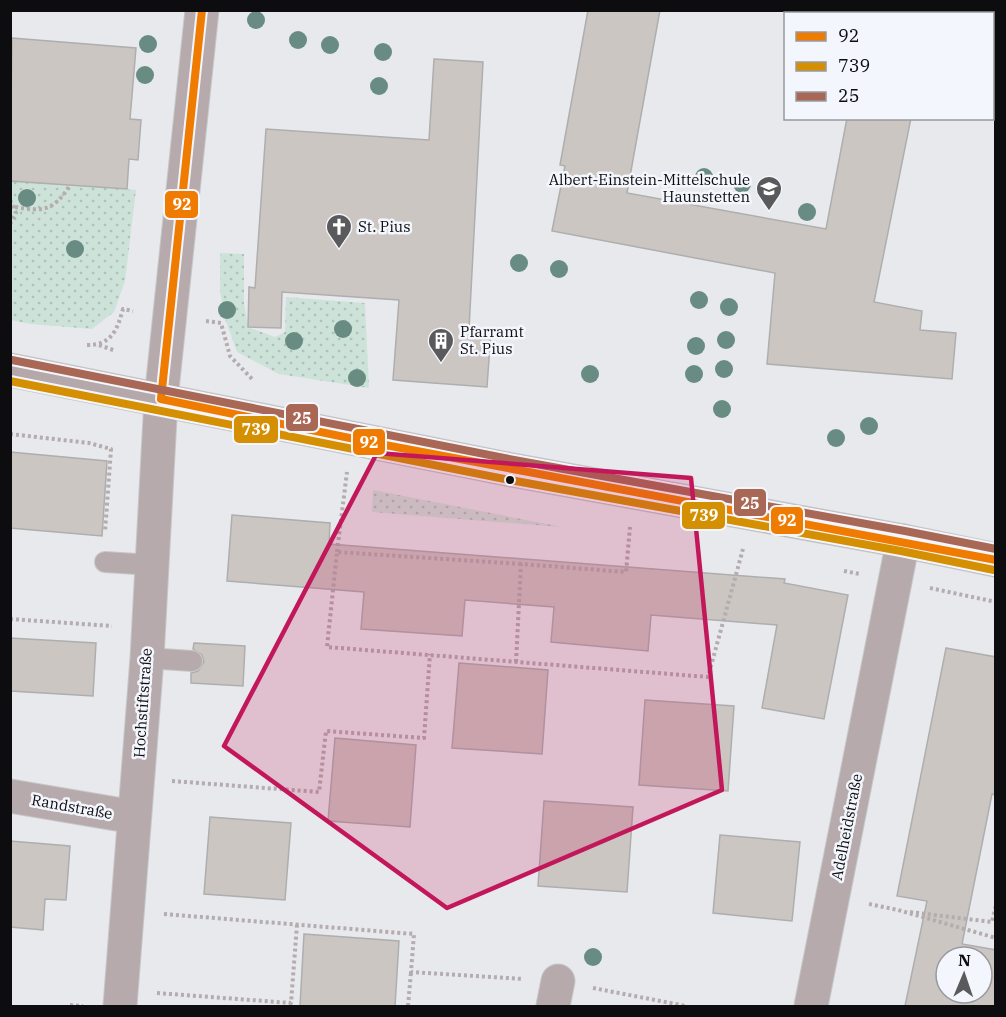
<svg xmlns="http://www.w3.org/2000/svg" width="1006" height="1017" font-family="'IBM Plex Serif',serif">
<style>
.grass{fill:url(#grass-dots)}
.building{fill:#ccc6c2;stroke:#aeaeaf;stroke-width:1.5;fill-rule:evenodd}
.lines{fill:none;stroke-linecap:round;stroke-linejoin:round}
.lane-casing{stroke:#c6c7c9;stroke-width:22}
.street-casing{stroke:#c6c7c9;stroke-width:35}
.secondary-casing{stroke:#c6c7c9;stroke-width:35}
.path{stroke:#b4acae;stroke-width:4;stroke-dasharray:3 3;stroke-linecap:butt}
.lane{stroke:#b7aaac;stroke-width:20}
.street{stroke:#b7aaac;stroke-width:33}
.secondary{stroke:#b5a8ab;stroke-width:33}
.bus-1-casing{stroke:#f4f6fd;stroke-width:12}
.bus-2-casing{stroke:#f4f6fd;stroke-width:12}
.bus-3-casing{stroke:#f4f6fd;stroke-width:12}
.bus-1{stroke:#ef7c00;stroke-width:8}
.bus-2{stroke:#d48f02;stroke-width:8}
.bus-3{stroke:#a96855;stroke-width:8}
.tree{fill:#688c81}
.marked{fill:#c2185b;fill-opacity:0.2;stroke:#c2185b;stroke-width:4.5;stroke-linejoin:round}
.bus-dot{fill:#0d0d0f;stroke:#f4f6fd;stroke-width:2}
.labels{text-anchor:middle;stroke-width:5;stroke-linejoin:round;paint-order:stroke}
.poi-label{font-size:15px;fill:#0d0d0f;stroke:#f4f6fd;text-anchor:start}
.street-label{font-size:15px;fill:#0d0d0f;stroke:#f4f6fd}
.line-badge{stroke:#f4f6fd;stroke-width:2}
.badge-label{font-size:16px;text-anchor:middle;font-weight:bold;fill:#fff}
</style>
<defs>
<pattern id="grass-dots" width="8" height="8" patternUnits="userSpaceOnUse" patternTransform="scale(1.5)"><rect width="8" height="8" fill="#cde3d9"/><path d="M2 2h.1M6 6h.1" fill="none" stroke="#afc2b9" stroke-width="1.8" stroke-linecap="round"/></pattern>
</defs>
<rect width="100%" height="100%" fill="#e8e9ed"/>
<path class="grass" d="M11 181 136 190 125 281 114 312 92 329 30 324 11 320Z
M220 253 244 254V303L248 327 275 337 285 332 286 297 365 303 369 388 279 374 237 352 224 316 220 290Z
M373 490 562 527 372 512Z"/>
<path class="building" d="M588 10H660L627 193 826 229 847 118H911L874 302 922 311 920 330 956 333 952 379 767 364 775 273 552 231 565 166 560 165Z
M12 38 136 48 130 119 141 120 138 160 129 159 127 189 10 181Z
M434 59 483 62 469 329 491 331 487 387 393 380 399 300 282 292 281 328 248 327 249 287 255 288 266 129 429 140Z
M10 452 107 461 102 536 10 528Z
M232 515 330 523 329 544 785 579 784 583 848 595 824 719 762 708 777 625 651 615 648 651 551 642 554 607 465 600 462 636 361 629 364 592 227 581Z
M10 638 96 643 93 696 10 691Z
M194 643 245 646 243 686 191 683V673L198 671 204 662 202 655 193 649Z
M946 648 996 657V795L992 794 962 944 996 950V1006H905L927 901 897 896ZM946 957H982V993H946Z
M459 663 548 670 542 754 452 748Z
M645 700 734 706 728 791 639 785Z
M335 738 416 745 410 827 328 821Z
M544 801 633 807 627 892 538 886Z
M210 817 291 823 285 900 204 894Z
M720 835 800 842 792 921 713 913Z
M10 841 70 846 66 900 45 899 43 930 10 927Z
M304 934 399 941 395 1006H300Z"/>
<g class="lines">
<defs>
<path id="lane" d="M105 562 153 565
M147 658 192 661"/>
<path id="street" d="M10 796 134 817
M120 1006 147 658 161 399 202 10
M553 1006 558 981
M811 1006 903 541"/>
<path id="secondary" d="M10 370 512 470 903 541 996 560"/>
</defs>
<use href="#lane" class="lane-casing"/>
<use href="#street" class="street-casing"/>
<use href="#secondary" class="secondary-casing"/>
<path class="path" d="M10 200 16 213 10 224
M15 207C43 212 54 211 70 185
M206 321 221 323 230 356 253 380
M87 345C112 345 117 330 123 309L133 311
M99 345 116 351
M10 434 89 443 111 449 105 532
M337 552 347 472
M521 564 337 552 327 647 708 677 743 549
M844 571 860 574
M930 588 996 602
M10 619 112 626
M516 662 521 564 626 572 630 527
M172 781 319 792 326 731 424 738 430 654
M869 904 898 910 996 938
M910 912 992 922 996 905
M164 914 414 934 411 972 523 979
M593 988 686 1006
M157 993 291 1003 297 925
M70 1005 83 1006
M408 1006 411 972"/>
<use href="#lane" class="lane"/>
<use href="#street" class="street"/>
<use href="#secondary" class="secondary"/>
<defs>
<path id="bus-1" d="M161 399 369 442 996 560
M161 399 202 10"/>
<path id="bus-2" d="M10 381 510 480 901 551 994 570"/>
<path id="bus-3" d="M12 360 514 460 905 531 996 549"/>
</defs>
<use href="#bus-1" class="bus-1-casing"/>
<use href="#bus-2" class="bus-2-casing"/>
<use href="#bus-3" class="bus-3-casing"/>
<use href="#bus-1" class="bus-1"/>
<use href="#bus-2" class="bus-2"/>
<use href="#bus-3" class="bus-3"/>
</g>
<g class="tree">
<circle cx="256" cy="20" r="9"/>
<circle cx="298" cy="40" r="9"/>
<circle cx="148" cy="44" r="9"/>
<circle cx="330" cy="45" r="9"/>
<circle cx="383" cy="52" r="9"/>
<circle cx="145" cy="75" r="9"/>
<circle cx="379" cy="86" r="9"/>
<circle cx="704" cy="177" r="9"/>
<circle cx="742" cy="184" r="9"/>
<circle cx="27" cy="198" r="9"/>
<circle cx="807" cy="212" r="9"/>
<circle cx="75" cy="249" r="9"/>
<circle cx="519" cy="263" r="9"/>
<circle cx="559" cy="269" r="9"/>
<circle cx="699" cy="300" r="9"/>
<circle cx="729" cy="307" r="9"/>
<circle cx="227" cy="310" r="9"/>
<circle cx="343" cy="329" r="9"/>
<circle cx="726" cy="340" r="9"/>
<circle cx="294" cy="341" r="9"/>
<circle cx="696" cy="346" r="9"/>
<circle cx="724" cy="369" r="9"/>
<circle cx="590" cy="374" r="9"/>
<circle cx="694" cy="374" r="9"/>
<circle cx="357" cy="378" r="9"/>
<circle cx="722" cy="409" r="9"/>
<circle cx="869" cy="426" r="9"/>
<circle cx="836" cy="438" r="9"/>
<circle cx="593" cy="957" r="9"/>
</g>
<path class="marked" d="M377 453 691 478 722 790 447 908 224 746Z"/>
<defs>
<symbol id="school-pin" viewBox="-11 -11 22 30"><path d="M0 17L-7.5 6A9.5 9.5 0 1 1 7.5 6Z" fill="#5a5a5d" stroke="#f4f6fd"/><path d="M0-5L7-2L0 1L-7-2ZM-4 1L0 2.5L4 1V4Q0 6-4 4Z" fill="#fff"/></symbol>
<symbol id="church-pin" viewBox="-11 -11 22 30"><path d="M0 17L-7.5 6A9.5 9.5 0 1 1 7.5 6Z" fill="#5a5a5d" stroke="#f4f6fd"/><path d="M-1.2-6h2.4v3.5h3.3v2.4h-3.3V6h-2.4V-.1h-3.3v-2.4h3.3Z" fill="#fff"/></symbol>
<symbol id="building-pin" viewBox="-11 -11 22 30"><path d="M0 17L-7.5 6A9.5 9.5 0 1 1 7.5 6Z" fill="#5a5a5d" stroke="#f4f6fd"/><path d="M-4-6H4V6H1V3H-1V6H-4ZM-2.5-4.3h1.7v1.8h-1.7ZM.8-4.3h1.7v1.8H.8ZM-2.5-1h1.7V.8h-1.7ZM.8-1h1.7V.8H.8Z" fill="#fff"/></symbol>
</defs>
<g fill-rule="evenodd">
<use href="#school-pin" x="754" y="174" width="30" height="40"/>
<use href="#church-pin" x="324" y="212" width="30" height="40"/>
<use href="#building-pin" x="426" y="326" width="30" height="40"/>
</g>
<circle class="bus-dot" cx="510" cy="480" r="5"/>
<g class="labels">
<g class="poi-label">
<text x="750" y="185" text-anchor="end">Albert-Einstein-Mittelschule<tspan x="750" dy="17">Haunstetten</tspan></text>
<text x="358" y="232">St. Pius</text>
<text x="460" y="337">Pfarramt<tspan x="460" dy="17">St. Pius</tspan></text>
</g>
<g class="street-label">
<text transform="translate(143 703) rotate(-86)" y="5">Hochstiftstraße</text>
<text transform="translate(72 807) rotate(10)" y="5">Randstraße</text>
<text transform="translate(847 827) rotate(-79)" y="5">Adelheidstraße</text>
</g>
</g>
<g class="line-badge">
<rect x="164" y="190" width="35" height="29" rx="6" fill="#ef7c00"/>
<rect x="285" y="403" width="34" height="29" rx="6" fill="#a96855"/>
<rect x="233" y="415" width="46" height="29" rx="6" fill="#d48f02"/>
<rect x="352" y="428" width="34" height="28" rx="6" fill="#ef7c00"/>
<rect x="733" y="488" width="34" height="29" rx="6" fill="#a96855"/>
<rect x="681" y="501" width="45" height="29" rx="6" fill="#d48f02"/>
<rect x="770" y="506" width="34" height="29" rx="6" fill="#ef7c00"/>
</g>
<g class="badge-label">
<text x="182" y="210">92</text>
<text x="302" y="424">25</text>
<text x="256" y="435">739</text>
<text x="369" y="448">92</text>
<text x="750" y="509">25</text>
<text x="704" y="521">739</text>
<text x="787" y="526">92</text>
</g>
<rect width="1006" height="1017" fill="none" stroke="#0d0d0f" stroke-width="24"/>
<rect x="784" y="12" width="210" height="108" fill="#f4f6fd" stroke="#98999e" stroke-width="1.5"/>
<rect x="796" y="32" width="30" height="9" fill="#ef7c00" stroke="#98999e" stroke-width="1.5"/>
<text x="838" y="42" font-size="18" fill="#0d0d0f">92</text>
<rect x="796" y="62" width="30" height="9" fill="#d48f02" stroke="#98999e" stroke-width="1.5"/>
<text x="838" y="72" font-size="18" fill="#0d0d0f">739</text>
<rect x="796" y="92" width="30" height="9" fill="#a96855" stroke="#98999e" stroke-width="1.5"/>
<text x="838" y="102" font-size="18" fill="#0d0d0f">25</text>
<g transform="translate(964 975) rotate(2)"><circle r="28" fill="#f4f6fd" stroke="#98999e" stroke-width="1.5"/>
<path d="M0-4.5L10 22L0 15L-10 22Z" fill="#5a5a5d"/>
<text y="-9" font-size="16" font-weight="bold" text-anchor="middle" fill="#0d0d0f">N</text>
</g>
</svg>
